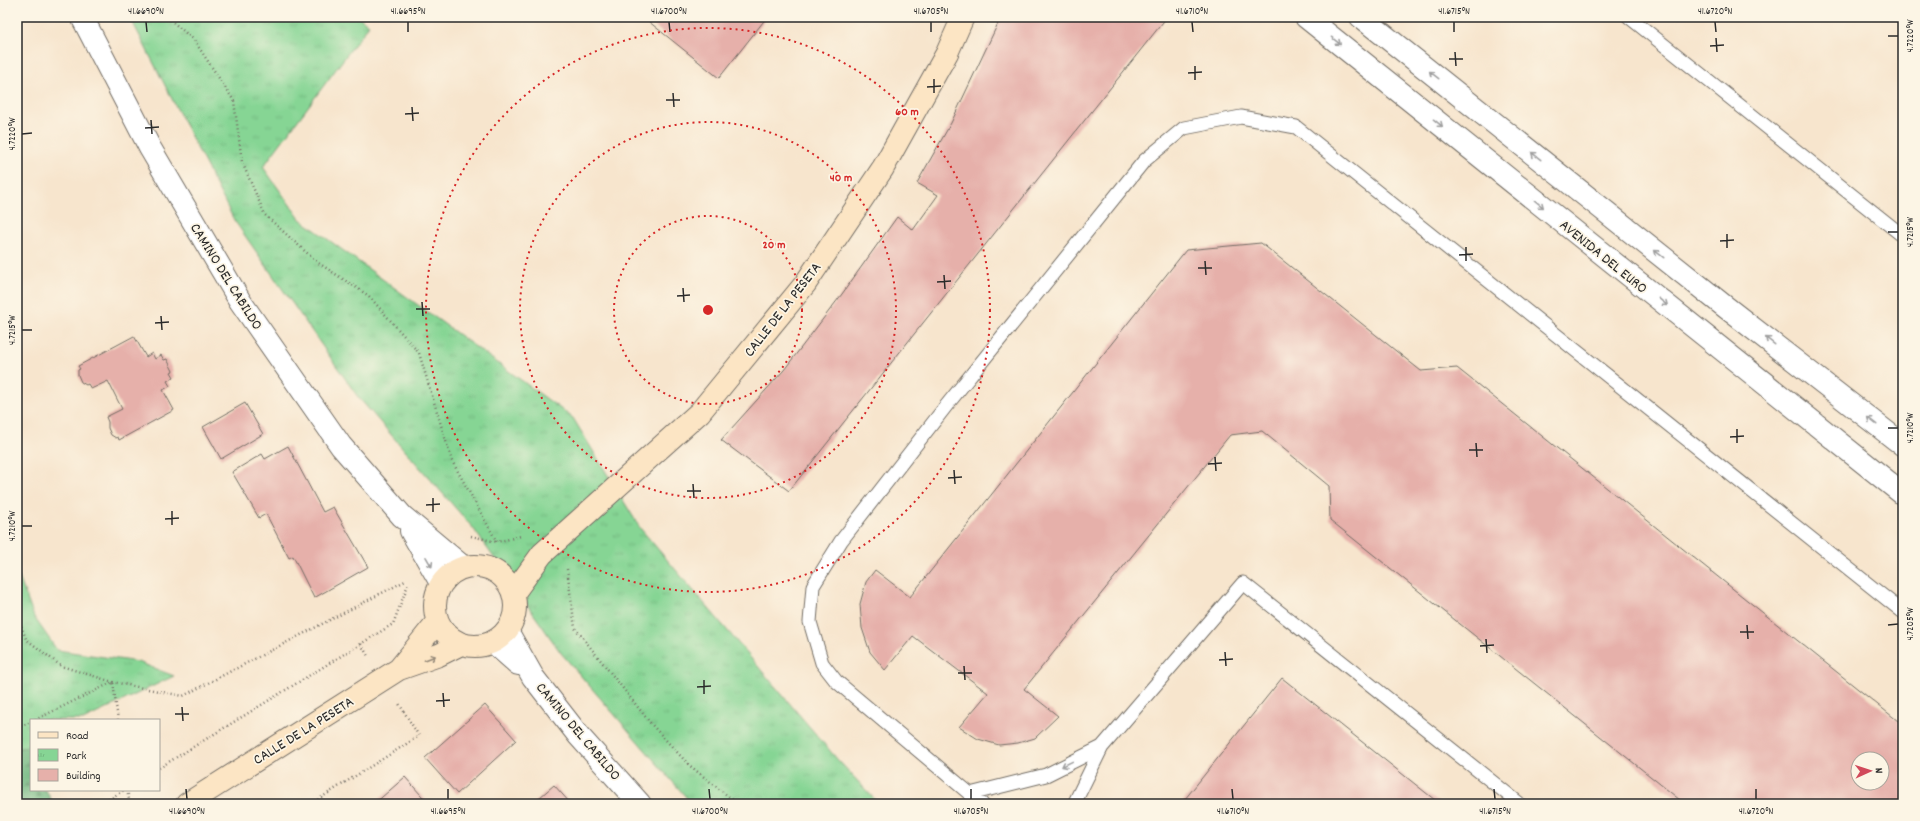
<svg xmlns="http://www.w3.org/2000/svg" width="1920" height="821" font-family="Dekko,sans-serif">
<style>
.forest{fill:url(#forest-firs);stroke:#4c7054}
.park{fill:url(#park-tufts);stroke:#588060}
.building{fill:#e6b0aa;fill-rule:evenodd}
.lines{fill:none;stroke-linecap:round;stroke-linejoin:round}
.service-casing{stroke:#726c64;stroke-width:15}
.minor-casing{stroke:#726c64;stroke-width:24}
.tertiary-casing{stroke:#726c64;stroke-width:24}
.secondary-casing{stroke:#726c64;stroke-width:24}
.path{stroke:#726c64;stroke-width:2.5;stroke-dasharray:1 3;stroke-linecap:butt}
.service{stroke:#fff;stroke-width:13}
.minor{stroke:#fff;stroke-width:22}
.tertiary{stroke:#fff;stroke-width:22}
.secondary{stroke:#fce5c4;stroke-width:22}
.oneway{stroke:#a0a0a0}
.oneway2{stroke:#948878}
.ticks{fill:none;stroke:#2b2b2b;stroke-width:1.5}
.ring{fill:none;stroke:#d62828;stroke-width:2;stroke-dasharray:2 4}
.labels{text-anchor:middle;stroke-width:3.5;stroke-linejoin:round;paint-order:stroke}
.street-label{font-size:15px;fill:#2b2b2b;stroke:#fcf5e5}
.centre{fill:#d62828;stroke:#fcf5e5;stroke-width:2}
.ring-label{font-size:12px;text-anchor:middle;font-weight:bold;fill:#d62828;stroke:#fcf5e5;stroke-width:3.5;stroke-linejoin:round;paint-order:stroke}
.neatline{fill:none;stroke:#2b2b2b;stroke-width:1.5}
.ticks-label{font-size:10px;text-anchor:middle;fill:#2b2b2b}
</style>
<defs>
<pattern id="forest-firs" width="22" height="20" patternUnits="userSpaceOnUse"><rect width="22" height="20" fill="#6cb67e"/><path d="M5 1l3.5 6h-7zM16 11l3.5 6h-7z" fill="#599467"/></pattern>
<pattern id="park-tufts" width="24" height="20" patternUnits="userSpaceOnUse"><rect width="24" height="20" fill="#86d594"/><path d="M3 7l-1-3M5 7V3M7 7l1-3M15 17l-1-3M17 17v-4M19 17l1-3" fill="none" stroke="#74b780"/></pattern>
</defs>
<rect width="100%" height="100%" fill="#fcf5e5"/>
<filter id="ink" filterUnits="userSpaceOnUse"><feTurbulence type="fractalNoise" baseFrequency=".025" numOctaves="2"/><feDisplacementMap in="SourceGraphic" scale="8" xChannelSelector="R" yChannelSelector="G"/><feConvolveMatrix kernelMatrix="1 2 1 2 8 2 1 2 1" color-interpolation-filters="sRGB"/></filter>
<filter id="wash" filterUnits="userSpaceOnUse"><feTurbulence type="fractalNoise" baseFrequency=".012" numOctaves="4" result="noise"/><feDisplacementMap in="SourceGraphic" scale="16" xChannelSelector="R" yChannelSelector="G"/><feGaussianBlur stdDeviation="0.9" result="paint"/><feColorMatrix in="noise" values="0 0 0 0 0 0 0 0 0 0 0 0 0 0 0 0 0 1.4 0 .05"/><feComposite in="paint" operator="in"/></filter>
<g filter="url(#wash)">
<rect width="100%" height="100%" fill="#f7e5cd"/>
<path class="forest" d="M31 745V790H46L54 804H17V749Z"/>
<path class="park" d="M130 17H359L369 25 263 167 300 219 573 418 640 528 837 759 879 804H692L561 653 473 528 358 397 234 220Z
M17 572 34 617 57 650 138 662 174 676 83 720H31V745L17 749Z"/>
<g id="blocks">
<path class="building" d="M643 17H767L719 78Z
M1001 17H1167L789 491 721 440 784 370 842 294 897 217 913 230 938 195 917 183 951 123Z
M1261 243 1421 371 1457 368 1903 725V804H1685L1330 520 1329 486 1262 431 1230 435 1024 689 1058 716 1035 738 1018 743 999 745 978 739 959 727 988 693 913 636 885 670 870 652 862 628 860 604 866 582 875 570 910 597 1186 250ZM1858 759H1882V783H1858Z
M134 336 146 357 152 353 155 359 161 355 164 360 167 359 173 371 171 372 174 377 167 381 170 386 163 390 174 410 119 440 118 437 116 438 111 435 108 428V422L106 417 122 409 108 381 91 389 88 384 86 385 81 382 78 375V370L80 369 78 366Z
M245 403 263 434 221 459 203 427Z
M288 446 323 512 333 507 368 567 314 598 293 556 289 558 266 514 259 518 232 472 262 454 265 459Z
M1282 678 1440 804H1181Z
M485 705 516 740 457 794 425 758Z
M405 777 429 804H374Z
M554 785 571 804H532Z"/>
</g>
</g>
<g filter="url(#ink)">
<use href="#blocks" fill-opacity="0" stroke="#726c64" stroke-width="1"/>
<g class="lines">
<defs>
<path id="service" d="M1629 17 1903 236
M970 794 1046 775 1102 747
M982 804 836 681 822 663 810 622 813 586 841 541 946 406 1144 161 1184 128 1241 117 1296 127 1903 612
M1074 804 1102 747 1243 583 1520 804"/>
<path id="minor" d="M82 17 150 148 240 301 341 446 402 516 463 567
M411 531 441 583
M507 631 533 677 579 736 640 804
M493 642 518 664"/>
<path id="tertiary" d="M1306 17 1903 494
M1361 17 1723 305 1903 445"/>
<path id="secondary" d="M435 606a40 40 0 1 1 80 0a40 40 0 1 1-80 0Z
M513 594 542 554 700 412 805 284 883 168 947 53 963 17
M399 669 437 622
M187 804 399 669 439 655 461 644"/>
</defs>
<use href="#service" class="service-casing"/>
<use href="#minor" class="minor-casing"/>
<use href="#tertiary" class="tertiary-casing"/>
<use href="#secondary" class="secondary-casing"/>
<path class="path" d="M167 17 194 40 234 101 242 162 265 215 317 262 369 296 419 353 452 461 497 542 521 536
M471 536 497 542
M567 569 575 628 652 725 689 765 738 804
M17 615 26 639 61 666 113 682 183 696 407 580
M361 644 368 656
M35 720 113 682 118 720
M17 728 31 722
M159 768 393 624 409 582
M127 790 130 804
M102 804 124 790
M311 804 419 736 398 702"/>
<use href="#service" class="service"/>
<use href="#minor" class="minor"/>
<use href="#tertiary" class="tertiary"/>
<use href="#secondary" class="secondary"/>
</g>
<defs><path id="oneway-shaft" d="M-6 0H5M1.5-3L5.5 0L1.5 3" fill="none" stroke-width="1.6" stroke-linecap="round" stroke-linejoin="round"/></defs>
<g class="oneway">
<use href="#oneway-shaft" transform="translate(1336 41) rotate(39)"/>
<use href="#oneway-shaft" transform="translate(1434 75) rotate(-142)"/>
<use href="#oneway-shaft" transform="translate(1438 123) rotate(39)"/>
<use href="#oneway-shaft" transform="translate(1536 156) rotate(-142)"/>
<use href="#oneway-shaft" transform="translate(1539 204) rotate(39)"/>
<use href="#oneway-shaft" transform="translate(1659 254) rotate(-142)"/>
<use href="#oneway-shaft" transform="translate(1663 302) rotate(39)"/>
<use href="#oneway-shaft" transform="translate(1770 341) rotate(-142)"/>
<use href="#oneway-shaft" transform="translate(1872 421) rotate(-142)"/>
<use href="#oneway-shaft" transform="translate(429 562) rotate(60)"/>
<use href="#oneway-shaft" transform="translate(1067 764) rotate(154)"/>
</g>
<use class="oneway2" href="#oneway-shaft" transform="translate(430 658) rotate(-21)"/>
</g>
<path class="ticks" d="M146 22 147 32M408 22V32M669 22 670 32M931 22V32M1192 22 1193 32M1454 22V32M1715 22 1716 32M1888 36H1898M1716 38 1717 52M1710 46 1724 45M1455 52 1456 66M1449 59H1463M1195 66V80M1188 73 1202 72M934 79V93M927 87 941 86M673 93 674 107M666 100H680M412 107 413 121M405 114 419 113M151 120 152 134M145 128 159 127M22 134 32 133M1888 232H1898M1727 234V248M1720 241 1734 240M1466 247V261M1459 255 1473 254M1205 261 1206 275M1198 268H1212M944 275 945 289M937 282 951 281M683 288 684 302M677 296 690 295M422 302 423 316M416 309H430M161 316 162 330M155 323 169 322M22 330H32M1888 428H1898M1737 429V443M1730 437 1744 436M1476 443 1477 457M1469 450H1483M1215 457 1216 471M1208 464 1222 463M954 470 955 484M948 478 962 477M693 484 694 498M687 491H701M433 498V512M426 505 440 504M172 511V525M165 519 179 518M22 526H32M1747 625 1748 639M1888 625 1898 624M1740 632H1754M1486 639 1487 653M1480 646 1494 645M1225 652 1226 666M1219 660 1233 659M964 666 965 680M958 673H972M704 680V694M697 687 711 686M443 693 444 707M436 701 450 700M182 707 183 721M175 714H189M186 789 187 799M448 789V799M709 789 710 799M971 789V799M1232 789 1233 799M1494 789 1495 799M1756 789V799"/>
<g class="ring">
<circle cx="708" cy="310" r="94"/>
<circle cx="708" cy="310" r="188"/>
<circle cx="708" cy="310" r="282"/>
</g>
<g class="labels">
<g class="street-label">
<text transform="translate(1604 256) rotate(39)" y="5">AVENIDA DEL EURO</text>
<text transform="translate(227 276) rotate(58)" y="5">CAMINO DEL CABILDO</text>
<text transform="translate(782 309) rotate(-52)" y="5">CALLE DE LA PESETA</text>
<text transform="translate(303 730) rotate(-32)" y="5">CALLE DE LA PESETA</text>
<text transform="translate(579 731) rotate(50)" y="5">CAMINO DEL CABILDO</text>
</g>
</g>
<circle cx="708" cy="310" r="6" class="centre"/>
<g class="ring-label">
<text x="907" y="115">60 m</text>
<text x="841" y="181">40 m</text>
<text x="774" y="248">20 m</text>
</g>
<rect width="1920" height="821" fill="none" stroke="#fcf5e5" stroke-width="44"/>
<rect x="30" y="719" width="130" height="72" fill="#fcf5e5" stroke="#a8a49b"/>
<rect x="38" y="732" width="20" height="6" fill="#fce5c4" stroke="#a8a49b"/>
<text x="66" y="739" font-size="12" fill="#2b2b2b">Road</text>
<rect x="38" y="749" width="20" height="12" fill="url(#park-tufts)" stroke="#a8a49b"/>
<text x="66" y="759" font-size="12" fill="#2b2b2b">Park</text>
<rect x="38" y="769" width="20" height="12" fill="#e6b0aa" stroke="#a8a49b"/>
<text x="66" y="779" font-size="12" fill="#2b2b2b">Building</text>
<g transform="translate(1870 771) rotate(87)"><circle r="19" fill="#fcf5e5" stroke="#a8a49b"/>
<path d="M0-3L7 15L0 10L-7 15Z" fill="#d1495b"/>
<text y="-6" font-size="11" font-weight="bold" text-anchor="middle" fill="#2b2b2b">N</text>
</g>
<rect x="22" y="22" width="1876" height="777" class="neatline"/>
<g class="ticks-label">
<text x="146" y="14">41.6690°N</text>
<text x="408" y="14">41.6695°N</text>
<text x="669" y="14">41.6700°N</text>
<text x="931" y="14">41.6705°N</text>
<text x="1192" y="14">41.6710°N</text>
<text x="1454" y="14">41.6715°N</text>
<text x="1715" y="14">41.6720°N</text>
<text transform="translate(1909 36) rotate(-90)" y="4">4.7220°W</text>
<text transform="translate(11 134) rotate(-90)" y="4">4.7220°W</text>
<text transform="translate(1909 232) rotate(-90)" y="4">4.7215°W</text>
<text transform="translate(11 330) rotate(-90)" y="4">4.7215°W</text>
<text transform="translate(1909 428) rotate(-90)" y="4">4.7210°W</text>
<text transform="translate(11 526) rotate(-90)" y="4">4.7210°W</text>
<text transform="translate(1909 624) rotate(-90)" y="4">4.7205°W</text>
<text x="187" y="814">41.6690°N</text>
<text x="448" y="814">41.6695°N</text>
<text x="710" y="814">41.6700°N</text>
<text x="971" y="814">41.6705°N</text>
<text x="1233" y="814">41.6710°N</text>
<text x="1495" y="814">41.6715°N</text>
<text x="1756" y="814">41.6720°N</text>
</g>
</svg>
